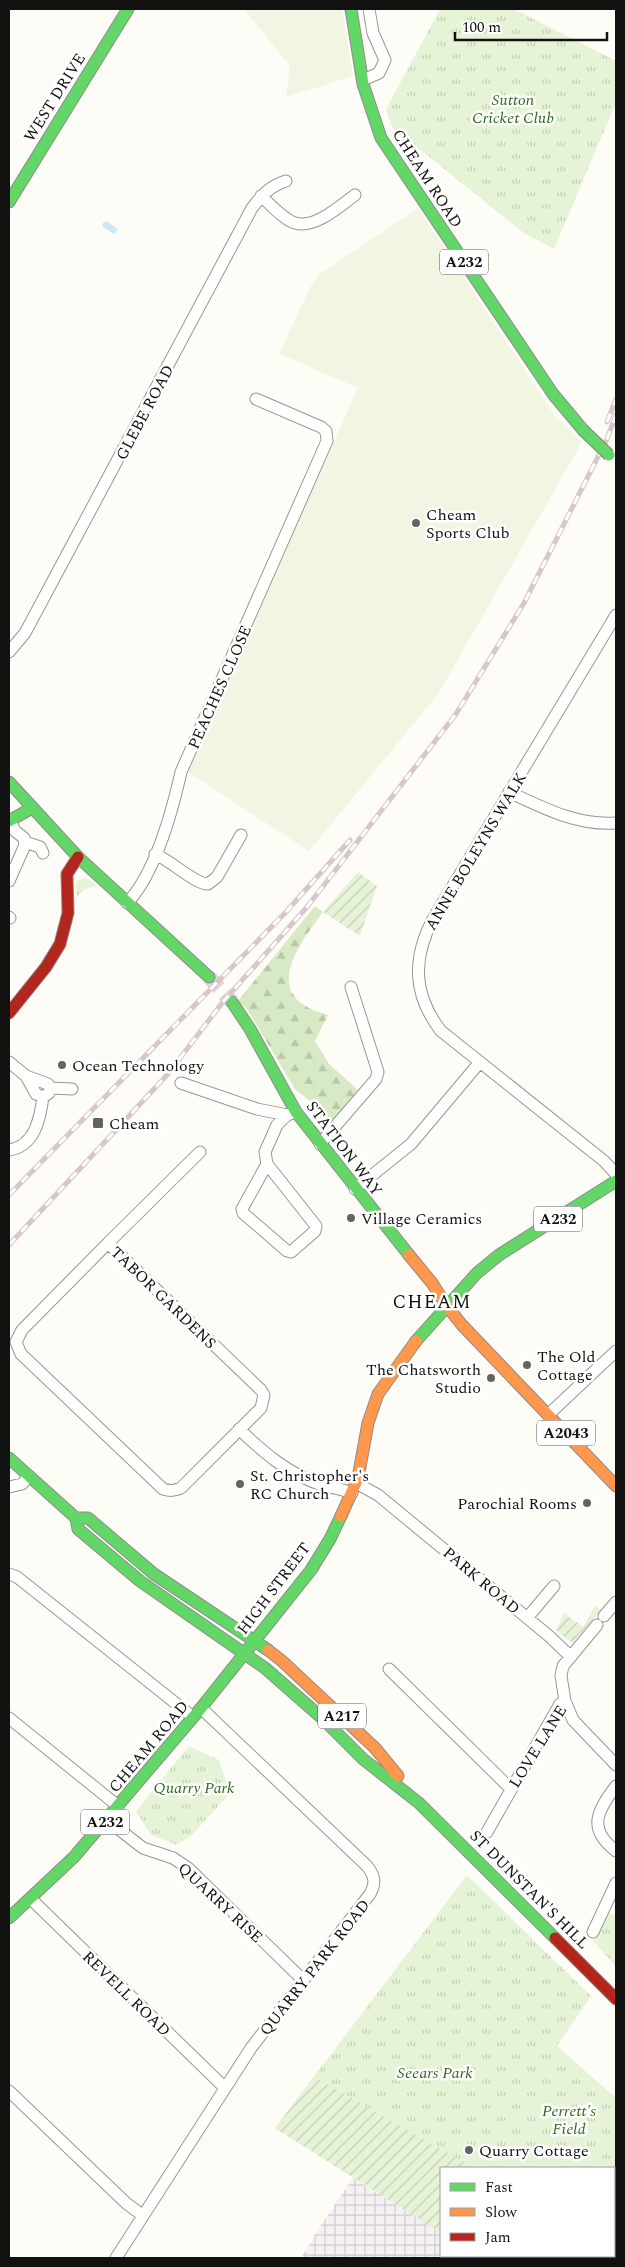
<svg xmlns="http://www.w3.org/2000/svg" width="625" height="2267" font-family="Spectral,serif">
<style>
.industrial{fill:url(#industrial-grid)}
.forest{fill:url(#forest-firs)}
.park{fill:url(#park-tufts)}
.garden{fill:url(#garden-furrows)}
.pitch{fill:#f0f6e1}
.water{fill:#cde8f7}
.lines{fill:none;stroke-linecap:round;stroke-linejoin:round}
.secondary-tunnel{stroke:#dad9d4;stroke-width:15;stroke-dasharray:15 8;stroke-linecap:butt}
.street-casing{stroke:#979795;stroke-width:13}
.fast-casing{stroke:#8e8d8b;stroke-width:13}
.slow-casing{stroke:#8e8d8b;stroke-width:13}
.jam-casing{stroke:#8e8d8b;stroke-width:13}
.street{stroke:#fffffe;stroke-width:11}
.fast{stroke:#63d668;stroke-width:11}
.slow{stroke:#ff974d;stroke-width:11}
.jam{stroke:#b3261e;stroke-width:11}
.rail-casing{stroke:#d9c6c7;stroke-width:5}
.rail{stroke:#fff;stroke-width:3;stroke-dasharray:9;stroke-linecap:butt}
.fast-bridge-casing{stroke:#858482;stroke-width:13;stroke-linecap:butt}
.fast-bridge{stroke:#63d668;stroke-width:11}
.poi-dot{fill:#646362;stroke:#fff;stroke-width:2}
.labels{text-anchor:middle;stroke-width:5;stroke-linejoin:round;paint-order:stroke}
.shield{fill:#fff;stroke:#585858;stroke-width:1}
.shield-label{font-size:15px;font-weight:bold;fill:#111}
.street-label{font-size:16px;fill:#111;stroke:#fff}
.park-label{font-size:16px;font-style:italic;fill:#2f6b1f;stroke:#fff}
.poi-label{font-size:16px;fill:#111;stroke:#fff;text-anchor:start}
.quarter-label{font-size:19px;letter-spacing:1px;fill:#111;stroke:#fff}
</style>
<defs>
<pattern id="industrial-grid" width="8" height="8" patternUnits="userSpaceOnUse" patternTransform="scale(1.25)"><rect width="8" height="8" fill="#f5f0f3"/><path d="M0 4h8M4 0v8" fill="none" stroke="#d1cdcf"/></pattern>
<pattern id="forest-firs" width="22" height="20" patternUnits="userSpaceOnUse" patternTransform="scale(1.25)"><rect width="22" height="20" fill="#d8eac5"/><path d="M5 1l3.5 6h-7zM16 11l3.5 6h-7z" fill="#b8c8a8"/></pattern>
<pattern id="park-tufts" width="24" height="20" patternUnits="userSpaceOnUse" patternTransform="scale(1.25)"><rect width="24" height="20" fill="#e7f3d7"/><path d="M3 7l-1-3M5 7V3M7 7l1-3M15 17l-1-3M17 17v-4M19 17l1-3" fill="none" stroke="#c5cfb8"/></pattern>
<pattern id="garden-furrows" width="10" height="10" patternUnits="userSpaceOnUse" patternTransform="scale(1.25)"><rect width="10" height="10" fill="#e7f3d7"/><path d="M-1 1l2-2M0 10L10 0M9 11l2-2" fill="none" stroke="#c5cfb8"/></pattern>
</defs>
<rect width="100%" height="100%" fill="#fdfcf7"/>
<path class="industrial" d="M353 2178 441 2233V2256H459L458 2258H301L321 2225Z"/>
<path class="forest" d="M315 906 323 912C304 938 265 986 309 1008 314 1011 322 1013 328 1015L315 1041 329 1064 358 1090 331 1124 318 1117 315 1105 295 1089 247 1009 238 1001Z"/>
<path class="park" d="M440 9H514L616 61V103L554 249 524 233 392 127 386 109Z
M86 878 98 886C89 888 82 889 77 897L75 885 78 880Z
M189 1746 219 1760 230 1793 192 1835 177 1845 151 1835 136 1811Z
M467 1875 591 1996 557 2046 616 2098V2258H458L459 2256H614V2168H441V2233L275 2128Z
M607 1913 616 1915V1967L592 1939Z"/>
<path class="garden" d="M358 872 377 886 360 936 323 912Z
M595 1606 601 1610 572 1643 556 1630 564 1613 583 1627Z
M314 2077 474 2168H441V2233L275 2128Z"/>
<path class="pitch" d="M244 9H342L353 76 286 97 290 66Z
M418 208 555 416 582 442 438 694 309 851 187 771 358 388 280 354V352L311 286 320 274Z"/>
<path class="water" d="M106 221 118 229 114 234 103 227 102 224Z"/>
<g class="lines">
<path class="secondary-tunnel" d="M209 977 232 1002"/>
<defs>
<path id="street" d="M363 80 379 73 385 60 373 33 369 9
M261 196C271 205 283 219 295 223 315 229 340 206 355 195
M616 615 433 919C412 959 413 995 441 1031L604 1161 616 1174
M9 652 25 633 252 208C262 195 270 186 286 181
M509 792C543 808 578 826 616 823
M25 842 40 847 43 853
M155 854C170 860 195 884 208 884L217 877 241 835
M9 881 25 845 24 838 15 831 10 820
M127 903C156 873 172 812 181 772L327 441 326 431 321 427 256 399
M9 917 10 918
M9 1062 26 1076 48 1084 50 1088 49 1093 43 1097
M26 1076 36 1094 43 1097
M181 1083 257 1109 287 1115
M50 1088 72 1089
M320 1144 376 1079 378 1072 351 987
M9 1150C35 1146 40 1119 43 1097
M267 1164 316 1226 315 1231 291 1252 287 1251 243 1213 242 1209 267 1164 265 1152 277 1125 287 1115 296 1112
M355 1189 411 1144 480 1062
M108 1243 261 1390 264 1395 261 1408 181 1488C174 1491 170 1491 163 1489L21 1354 16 1342 22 1330Z
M108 1243 200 1152
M549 1414 616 1351
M239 1429C264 1453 288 1474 322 1485 332 1488 342 1489 352 1493
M356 1483 378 1495 549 1636 571 1657
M9 1487 22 1484 29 1476
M9 1574 17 1577 193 1717
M604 1616 616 1602
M527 1618 554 1586
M389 1669 510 1788
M565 1701 573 1720 616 1765
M9 1718 118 1806
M616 1786C597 1811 587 1829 616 1851
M107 1820 143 1848 173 1858 188 1868 303 1980
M487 1832 560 1704 565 1701 561 1676 563 1666 597 1625
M31 1899 224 2087
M593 1932 616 1883
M9 2091 126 2203 142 2215
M116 2258 251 2048 370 1894C376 1883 375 1876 367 1866L201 1708"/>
<path id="fast" d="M351 9 363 84 381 138 553 394 583 430
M9 202 128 9
M9 782 78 857 209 977
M9 821 32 808
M232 1002 250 1029 296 1112 409 1255
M416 1341 477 1273 499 1255 616 1181
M9 1458 76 1518H88L154 1574 268 1650
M76 1518 78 1529 140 1581 265 1668 322 1718 363 1759 419 1803 555 1938
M9 1918 74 1857 201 1708 311 1570 330 1539 341 1516"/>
<path id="slow" d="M409 1255 432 1283 446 1305
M446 1305 462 1325 616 1486
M341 1516 358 1478 368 1423 378 1394 416 1341
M268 1650 282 1661 375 1748 398 1776"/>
<path id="jam" d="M9 1013 46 967 60 944 68 913 67 874 78 857
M555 1938 616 1999"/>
</defs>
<use href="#street" class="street-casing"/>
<use href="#fast" class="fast-casing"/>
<use href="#slow" class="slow-casing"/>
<use href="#jam" class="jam-casing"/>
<use href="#street" class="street"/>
<use href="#fast" class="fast"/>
<use href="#slow" class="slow"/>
<use href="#jam" class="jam"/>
<defs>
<path id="rail" d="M607 422 616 399
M9 1195 285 913 350 840
M9 1245 168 1074 222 1003 307 907 456 714 524 603 607 439 616 415"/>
</defs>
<use href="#rail" class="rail-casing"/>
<use href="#rail" class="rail"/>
<defs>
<path id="fast-bridge" d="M583 430 609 455"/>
</defs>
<use href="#fast-bridge" class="fast-bridge-casing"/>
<use href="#fast-bridge" class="fast-bridge"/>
</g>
<g class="poi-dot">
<circle cx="416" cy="523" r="5"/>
<circle cx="62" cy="1065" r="5"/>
<rect x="92" y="1117" width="12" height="12" rx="2.5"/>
<circle cx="351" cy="1218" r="5"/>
<circle cx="527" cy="1365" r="5"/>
<circle cx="491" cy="1378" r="5"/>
<circle cx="240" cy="1484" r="5"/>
<circle cx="587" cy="1503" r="5"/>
<circle cx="469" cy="2150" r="5"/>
</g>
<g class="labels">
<g class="shield">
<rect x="440" y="249.5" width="48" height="25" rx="4"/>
<rect x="534" y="1206.5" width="48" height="25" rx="4"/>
<rect x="537" y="1420.5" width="58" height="25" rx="4"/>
<rect x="318" y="1703.5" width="48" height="25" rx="4"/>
<rect x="81" y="1809.5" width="48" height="25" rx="4"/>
</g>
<g class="shield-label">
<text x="464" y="267">A232</text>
<text x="558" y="1224">A232</text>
<text x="566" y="1438">A2043</text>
<text x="342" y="1721">A217</text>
<text x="105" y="1827">A232</text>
</g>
<g class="street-label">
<text transform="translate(54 97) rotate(-58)" y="6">WEST DRIVE</text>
<text transform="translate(428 178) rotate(57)" y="6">CHEAM ROAD</text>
<text transform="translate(144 412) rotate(-62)" y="6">GLEBE ROAD</text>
<text transform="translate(219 687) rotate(-66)" y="6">PEACHES CLOSE</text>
<text transform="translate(475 851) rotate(-59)" y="6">ANNE BOLEYNS WALK</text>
<text transform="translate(345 1148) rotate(53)" y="6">STATION WAY</text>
<text transform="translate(164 1297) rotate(44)" y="6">TABOR GARDENS</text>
<text transform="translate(482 1580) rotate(40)" y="6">PARK ROAD</text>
<text transform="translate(273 1588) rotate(-53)" y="6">HIGH STREET</text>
<text transform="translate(148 1746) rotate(-50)" y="6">CHEAM ROAD</text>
<text transform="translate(537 1746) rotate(-58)" y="6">LOVE LANE</text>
<text transform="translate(530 1889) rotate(45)" y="6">ST DUNSTAN'S HILL</text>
<text transform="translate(221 1902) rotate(43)" y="6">QUARRY RISE</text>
<text transform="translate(314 1967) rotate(-52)" y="6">QUARRY PARK ROAD</text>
<text transform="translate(127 1993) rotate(44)" y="6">REVELL ROAD</text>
</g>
<g class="park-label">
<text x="513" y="105">Sutton<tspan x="513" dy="18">Cricket Club</tspan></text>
<text x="194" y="1793">Quarry Park</text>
<text x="435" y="2078">Seears Park</text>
<text x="569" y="2116">Perrett's<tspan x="569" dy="18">Field</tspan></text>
</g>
<g class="poi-label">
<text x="426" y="520">Cheam<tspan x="426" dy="18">Sports Club</tspan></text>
<text x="72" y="1071">Ocean Technology</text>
<text x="109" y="1129">Cheam</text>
<text x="361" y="1224">Village Ceramics</text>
<text x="537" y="1362">The Old<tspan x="537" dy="18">Cottage</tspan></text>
<text x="481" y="1375" text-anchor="end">The Chatsworth<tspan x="481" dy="18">Studio</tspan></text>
<text x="250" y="1481">St. Christopher's<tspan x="250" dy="18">RC Church</tspan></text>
<text x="577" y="1509" text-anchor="end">Parochial Rooms</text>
<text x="479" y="2156">Quarry Cottage</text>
</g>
<g class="quarter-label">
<text x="432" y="1308">CHEAM</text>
</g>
</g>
<rect width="625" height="2267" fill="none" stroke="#111111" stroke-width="20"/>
<rect x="440" y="2167" width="175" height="90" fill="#ffffff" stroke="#a0a0a0"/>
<rect x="450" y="2183" width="25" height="8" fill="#63d668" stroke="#a0a0a0"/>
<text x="485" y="2192" font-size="15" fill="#111111">Fast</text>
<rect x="450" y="2208" width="25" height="8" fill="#ff974d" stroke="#a0a0a0"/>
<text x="485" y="2217" font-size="15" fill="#111111">Slow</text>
<rect x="450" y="2233" width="25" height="8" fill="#b3261e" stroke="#a0a0a0"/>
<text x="485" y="2242" font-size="15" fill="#111111">Jam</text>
<path d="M455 32v8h152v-8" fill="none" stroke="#111111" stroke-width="2.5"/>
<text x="462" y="32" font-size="15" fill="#111111" stroke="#ffffff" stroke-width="4" paint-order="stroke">100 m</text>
</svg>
